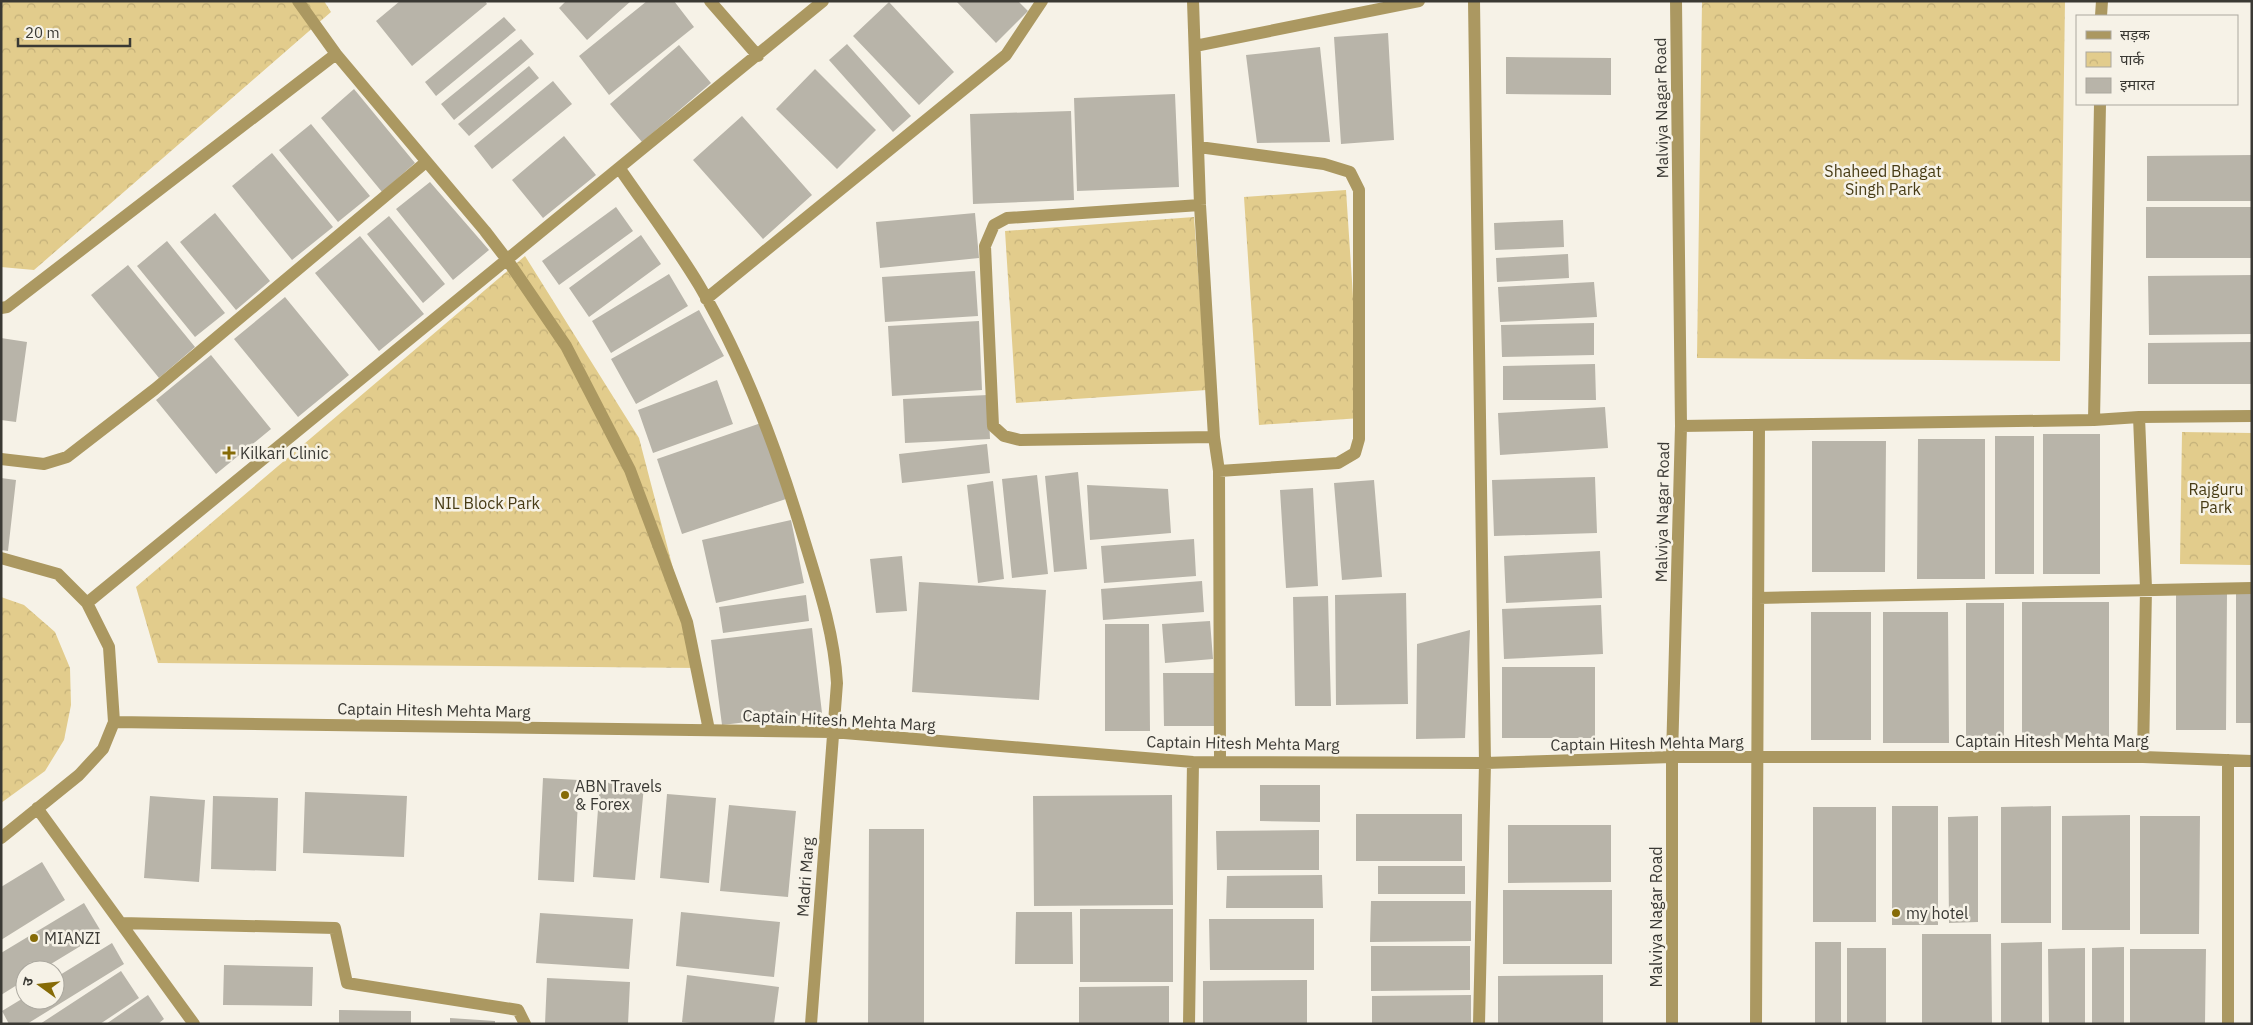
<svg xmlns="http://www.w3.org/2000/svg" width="2253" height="1025" font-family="'IBM Plex Sans','Noto Sans Devanagari',sans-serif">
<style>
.park{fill:url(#park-crowns)}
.building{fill:#b8b4a9}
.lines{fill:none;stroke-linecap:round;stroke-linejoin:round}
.minor{stroke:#ab9861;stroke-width:12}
.poi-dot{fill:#866b07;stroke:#f6f2e7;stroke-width:2}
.labels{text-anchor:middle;stroke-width:5;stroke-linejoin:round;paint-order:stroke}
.street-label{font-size:16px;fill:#3a3934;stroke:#f6f2e7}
.park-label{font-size:16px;fill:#483c16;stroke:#f6f2e7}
.poi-label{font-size:16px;fill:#3a3934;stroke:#f6f2e7;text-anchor:start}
</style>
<defs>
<pattern id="park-crowns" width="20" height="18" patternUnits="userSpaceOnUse" patternTransform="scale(1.25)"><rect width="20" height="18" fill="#e2cc8c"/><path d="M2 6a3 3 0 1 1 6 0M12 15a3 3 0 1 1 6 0" fill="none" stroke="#c3b079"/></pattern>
</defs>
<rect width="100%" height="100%" fill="#f6f2e7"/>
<path class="park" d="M1 1H324L331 12 34 270 1 267Z
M1702 1H2065L2060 361 1697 358Z
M1346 190 1361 418 1259 425 1244 197Z
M1194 217 1207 390 1016 403 1005 231Z
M525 256 639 438 699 668 158 663 136 587Z
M2182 432 2252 433V565L2180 564Z
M1 597 24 605 55 632 70 668 71 705 64 740 45 771 1 803Z"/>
<path class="building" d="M400 1H485L487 4 412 66 376 21Z
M566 1H631L587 40 559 8Z
M647 1H674L694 27 609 95 579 56Z
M956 1H1018L1028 11 996 43Z
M889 2 954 72 919 105 853 36Z
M504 17 516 30 436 96 425 82Z
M1388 33 1394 140 1341 144 1334 37Z
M521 39 534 54 454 120 441 104Z
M847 44 911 116 893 132 829 60Z
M679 45 711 83 642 142 610 104Z
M1320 47 1330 142 1257 143 1246 55Z
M1506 57 1611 58V95L1506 94Z
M529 66 539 78 469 136 458 124Z
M815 69 876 130 837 169 776 109Z
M553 81 572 104 492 169 474 146Z
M354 89 415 163 382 192 321 118Z
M1175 94 1179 187 1077 191 1074 98Z
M1071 111 1074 200 973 204 970 114Z
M742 116 812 195 763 239 693 160Z
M311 124 370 196 338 222 279 150Z
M564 136 596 175 543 218 512 180Z
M272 153 333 227 292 260 232 186Z
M2252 155V201H2147V156Z
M430 182 489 250 453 280 396 209Z
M616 207 633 231 559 285 542 261Z
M2146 207H2252V258H2146Z
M215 213 270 281 236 310 180 242Z
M975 213 979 258 880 268 876 222Z
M389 216 445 284 423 303 367 234Z
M1563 220 1564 247 1495 250 1494 223Z
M641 235 661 264 589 317 569 288Z
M360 236 424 314 379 351 315 273Z
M167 241 225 313 195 337 137 266Z
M1568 254 1569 278 1497 282 1496 258Z
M128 265 195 347 159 378 91 295Z
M975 271 978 316 885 322 882 277Z
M669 274 688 306 611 353 592 321Z
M2252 275V334L2149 335 2148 276Z
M1594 282 1597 317 1500 322 1498 287Z
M285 297 349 375 298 417 234 339Z
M699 310 724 356 636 404 611 359Z
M979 321 982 390 892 396 888 326Z
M1594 323V355L1502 357 1501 325Z
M1 338 27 342 16 422 1 420Z
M2252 342V384H2148V343Z
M211 355 271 429 216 474 156 400Z
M1595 364 1596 400H1503V366Z
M717 380 733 424 653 453 638 410Z
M988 395 990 439 905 443 903 399Z
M1605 407 1608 448 1500 455 1498 413Z
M761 423 786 499 682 534 657 459Z
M2043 434H2100V574H2043Z
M1995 436H2034V574H1995Z
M1918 439H1985V579H1917Z
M1812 441H1886L1885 572H1812Z
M987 444 990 473 902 483 899 454Z
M1078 472 1087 569 1054 572 1045 476Z
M1037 475 1048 574 1012 578 1002 479Z
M1595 477 1597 533 1494 536 1492 480Z
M1 478 16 480 8 551 1 550Z
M1374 480 1382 577 1342 580 1334 483Z
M993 481 1004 579 978 583 967 485Z
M1087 485 1168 489 1171 533 1090 540Z
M1313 488 1318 586 1286 588 1280 490Z
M791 520 804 583 716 603 702 540Z
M1194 539 1196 576 1104 583 1101 546Z
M1600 551 1602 598 1506 603 1504 556Z
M902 556 907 611 876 613 870 559Z
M1202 581 1204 612 1103 620 1101 589Z
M919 582 1046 590 1039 700 912 692Z
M2236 591H2252V723H2236Z
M1406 593 1408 704 1336 705 1335 595Z
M2176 593H2227L2226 730H2176Z
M806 595 809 621 723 633 719 607Z
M1328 596 1331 706H1295L1293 597Z
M2022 602H2109V738L2022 739Z
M1966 603H2004V736H1966Z
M1601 605 1603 654 1504 659 1502 609Z
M1811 612H1871V740H1811Z
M1883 612H1948L1949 743H1883Z
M1210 621 1213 659 1165 663 1162 624Z
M1105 624H1149L1150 731H1105Z
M812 628 822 713 722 725 711 640Z
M1470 630 1465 738 1416 739 1417 644Z
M1502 667H1595V738H1502Z
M1163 673H1214V726H1164Z
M543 778 579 780 574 882 538 880Z
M600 782 644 786 635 880 593 877Z
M1260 785H1320V822L1260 821Z
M305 792 407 796 404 857 303 853Z
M667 794 716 798 709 883 660 878Z
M1172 795 1173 905 1034 906 1033 796Z
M150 796 205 800 199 882 144 878Z
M213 796 278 798 276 871 211 869Z
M729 805 796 811 788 897 720 891Z
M1892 806H1938V925H1892Z
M2051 806V923H2001V807Z
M1813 807H1876V922H1813Z
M1356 814H1462V861H1356Z
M2130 815V930H2062V816Z
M1978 816V922L1949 923 1948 817Z
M2140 816H2200L2199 934H2140Z
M1508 825H1611V882L1508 883Z
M869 829H924V1024H868Z
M1319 830V870H1217L1216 831Z
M42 862 65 900 1 940V887Z
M1378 866H1465V894H1378Z
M1322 875 1323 908H1226L1227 876Z
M1503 890H1612V964H1503Z
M1371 901H1471V941L1370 942Z
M84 903 102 933 41 970H25V980L1 995V953Z
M1080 909H1173V982H1080Z
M681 912 780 922 774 977 676 966Z
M1016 912H1072L1073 964H1015Z
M540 913 633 919 629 969 536 963Z
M1209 919H1314V970H1210Z
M1922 934H1991L1992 1024H1922Z
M1815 942H1841V1024H1815Z
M2042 942V1024H2001V943Z
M112 943 124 964 27 1024H9L2 1011 25 997V1000H55V978Z
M1371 946H1470V990L1371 991Z
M2124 947V1024H2092V948Z
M1847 948H1886V1024H1847Z
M2085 948V1024H2049L2048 949Z
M2130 949H2206L2205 1024H2130Z
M224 965 313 967 312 1006 223 1005Z
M121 971 139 998 100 1024H40Z
M687 975 779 987 774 1024H701L682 1022Z
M1603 975V1024H1498V976Z
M547 978 630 982 628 1024H545Z
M1307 980V1024H1203V981Z
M1169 986V1024H1079V987Z
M148 995 164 1019 158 1024H106Z
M1471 995V1024H1372V996Z
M339 1010 411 1011V1024H339Z
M450 1018 495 1021V1024H450Z"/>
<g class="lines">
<path class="minor" d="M298 1 336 54
M710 1 758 56
M1193 1 1200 205 1214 437 1219 471 1220 761
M1474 1 1485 763 1479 1024
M2101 16 2102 1
M1195 46 1419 1
M1199 147 1324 164 1350 172 1359 190V439L1355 453 1338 463 1219 471
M620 169C646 207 675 245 699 285 745 363 777 449 803 536 818 585 834 632 837 683L811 1024
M1200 205 1007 218 994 225 985 246 993 426 1004 436 1020 440 1214 437
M706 299 1006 55 1042 1
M1 308 7 307 336 54 485 231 508 261 566 346 630 470 687 622 709 730
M2139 417 2146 588 2143 757
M2094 420 2100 104
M1681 426 2094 420 2139 417 2252 416
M1 459 44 464 67 457 155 389 426 162
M1 558 58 574 87 603 109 647 114 722 103 749 79 775 1 838
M1758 598 2252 588
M87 603 823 1
M114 722 832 732 1193 762 1485 763 1672 757H2143L2252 761
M2228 760V1024
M37 808 194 1024
M121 923 335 928 347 983 518 1010 525 1024
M1189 1024 1193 762
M1672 1024V757L1681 426 1676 1
M1756 1024 1759 425"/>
</g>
<g class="poi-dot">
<path d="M226.5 445.5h5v5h5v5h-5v5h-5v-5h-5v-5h5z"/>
<circle cx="565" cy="795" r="5"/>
<circle cx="1896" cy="913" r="5"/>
<circle cx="34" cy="938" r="5"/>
</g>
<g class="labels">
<g class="street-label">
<text transform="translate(1661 108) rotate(-91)" y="6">Malviya Nagar Road</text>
<text transform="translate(1662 512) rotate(-89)" y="6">Malviya Nagar Road</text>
<text transform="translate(434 710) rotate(1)" y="6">Captain Hitesh Mehta Marg</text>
<text transform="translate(839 720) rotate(3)" y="6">Captain Hitesh Mehta Marg</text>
<text x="2052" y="747">Captain Hitesh Mehta Marg</text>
<text transform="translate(1243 743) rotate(1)" y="6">Captain Hitesh Mehta Marg</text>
<text transform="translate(1647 743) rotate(-1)" y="6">Captain Hitesh Mehta Marg</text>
<text transform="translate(805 877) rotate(-86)" y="6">Madri Marg</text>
<text transform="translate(1656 917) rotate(-90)" y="6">Malviya Nagar Road</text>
</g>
<g class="park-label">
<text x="1883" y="177">Shaheed Bhagat<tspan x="1883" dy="18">Singh Park</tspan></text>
<text x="2216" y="495">Rajguru<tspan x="2216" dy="18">Park</tspan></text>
<text x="487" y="509">NIL Block Park</text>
</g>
<g class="poi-label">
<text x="240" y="459">Kilkari Clinic</text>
<text x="575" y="792">ABN Travels<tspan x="575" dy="18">&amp; Forex</tspan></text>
<text x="1906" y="919">my hotel</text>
<text x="44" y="944">MIANZI</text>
</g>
</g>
<rect width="2253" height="1025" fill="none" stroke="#3a3934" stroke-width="5"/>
<rect x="2076" y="15" width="162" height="90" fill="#f6f2e7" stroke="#aba89f"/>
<rect x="2086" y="31" width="25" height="8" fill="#ab9861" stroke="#aba89f"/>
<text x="2120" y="40" font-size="15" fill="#3a3934">सड़क</text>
<rect x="2086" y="52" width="25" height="15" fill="url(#park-crowns)" stroke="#aba89f"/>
<text x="2120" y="65" font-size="15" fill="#3a3934">पार्क</text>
<rect x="2086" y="78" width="25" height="15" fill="#b8b4a9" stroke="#aba89f"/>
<text x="2120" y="90" font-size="15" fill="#3a3934">इमारत</text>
<g transform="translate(40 985) rotate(285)"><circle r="24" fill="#f6f2e7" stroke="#aba89f"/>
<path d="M0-4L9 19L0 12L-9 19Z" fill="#866b07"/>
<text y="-8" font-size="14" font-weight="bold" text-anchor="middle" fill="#3a3934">उ</text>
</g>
<path d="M18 38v8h112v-8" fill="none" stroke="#3a3934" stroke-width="2.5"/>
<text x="25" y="38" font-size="15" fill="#3a3934" stroke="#f6f2e7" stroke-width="4" paint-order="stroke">20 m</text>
</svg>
